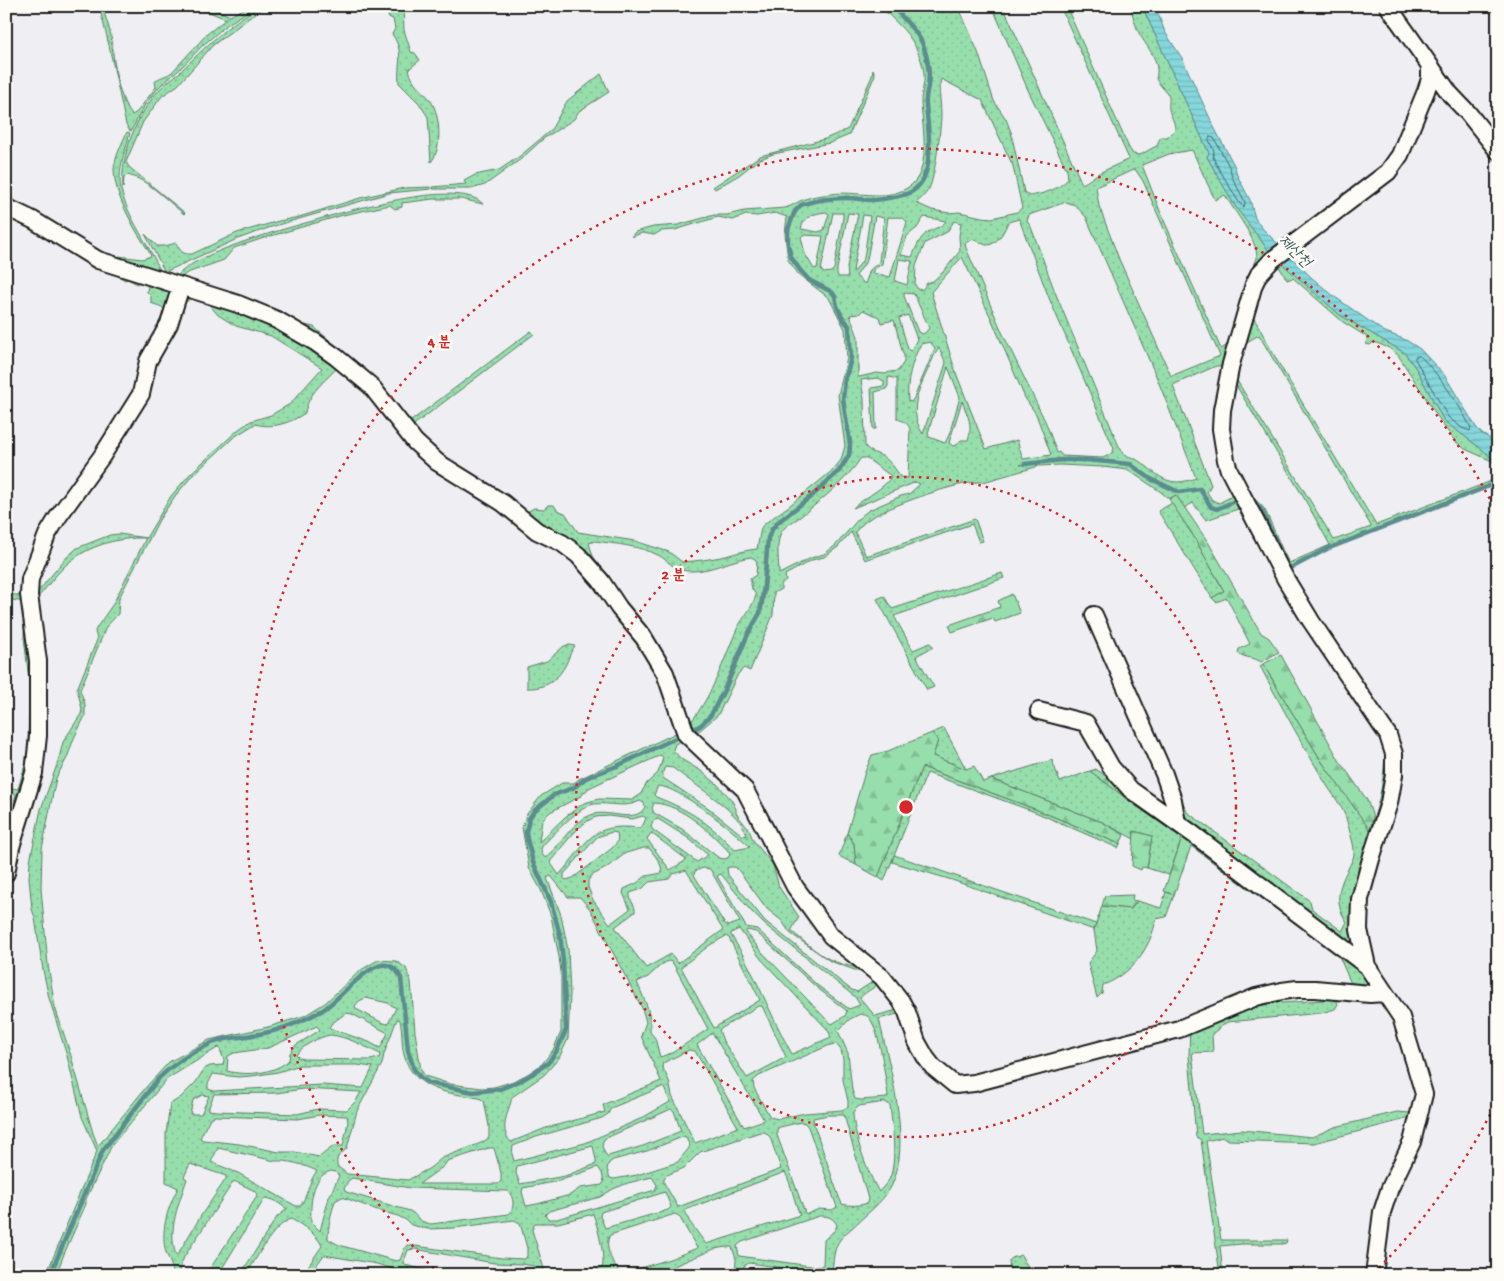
<svg xmlns="http://www.w3.org/2000/svg" width="1504" height="1281" font-family="'Gochi Hand','Poor Story',sans-serif">
<style>
.grass{fill:url(#grass-dots);stroke:#5a7d64;fill-rule:evenodd}
.forest{fill:url(#forest-firs);stroke:#5a7d64}
.water{fill:url(#water-rules);stroke:#5b8c8f}
.lines{fill:none;stroke-linecap:round;stroke-linejoin:round}
.shore{stroke:#466769;stroke-width:1}
.stream{stroke:#5b8c8f;stroke-width:4.5}
.minor-casing{stroke:#1c1c1c;stroke-width:20}
.minor{stroke:#fdfcf7;stroke-width:16}
.ring{fill:none;stroke:#d62828;stroke-width:2.5;stroke-dasharray:2.5 5}
.labels{text-anchor:middle;stroke-width:5;stroke-linejoin:round;paint-order:stroke}
.water-label{font-size:16px;font-style:italic;fill:#415d5f;stroke:#fdfcf7}
.centre{fill:#d62828;stroke:#fdfcf7;stroke-width:2.5}
.ring-label{font-size:15px;text-anchor:middle;font-weight:bold;fill:#d62828;stroke:#fdfcf7;stroke-width:5;stroke-linejoin:round;paint-order:stroke}
</style>
<defs>
<pattern id="grass-dots" width="8" height="8" patternUnits="userSpaceOnUse" patternTransform="scale(1.25)"><rect width="8" height="8" fill="#97dead"/><path d="M2 2h.1M6 6h.1" fill="none" stroke="#82be94" stroke-width="1.8" stroke-linecap="round"/></pattern>
<pattern id="forest-firs" width="22" height="20" patternUnits="userSpaceOnUse" patternTransform="scale(1.25)"><rect width="22" height="20" fill="#97dead"/><path d="M5 1l3.5 6h-7zM16 11l3.5 6h-7z" fill="#82be94"/></pattern>
<pattern id="water-rules" width="6" height="5" patternUnits="userSpaceOnUse" patternTransform="scale(1.25)"><rect width="6" height="5" fill="#85d7dc"/><path d="M0 2.5h6" fill="none" stroke="#72b8bc"/></pattern>
</defs>
<rect width="100%" height="100%" fill="#eeeef3"/>
<filter id="ink" filterUnits="userSpaceOnUse"><feTurbulence type="fractalNoise" baseFrequency=".02" numOctaves="2"/><feDisplacementMap in="SourceGraphic" scale="10" xChannelSelector="R" yChannelSelector="G"/><feConvolveMatrix kernelMatrix="1 2 1 2 8 2 1 2 1" color-interpolation-filters="sRGB"/></filter>
<g filter="url(#ink)">
<path class="grass" d="M99 6H102C105 16 109 26 111 36 114 60 116 95 132 115L137 112 156 87 155 82C159 76 166 77 172 72L207 34 226 19 202 9V6H208L230 16 249 6H256L228 24 203 45 179 70 160 86 146 103 131 131 129 130 126 125C117 85 110 45 99 6Z
M260 6H265L213 45 178 85 162 96 143 122 126 162 129 167 185 213 184 214C167 201 148 179 127 175L124 178 123 188C120 154 137 115 159 90 165 83 173 78 180 72 205 47 228 24 260 6Z
M394 6H403L404 30 411 52 415 53 420 60 409 69C412 85 422 88 431 101 440 115 443 148 431 162L428 117 419 103 399 83C397 63 405 53 392 34L395 29 393 19 388 17 389 13 393 12Z
M880 6H891L918 38 923 47 928 75 925 104 928 139 926 166 921 181 910 192 902 195 874 199 847 196 810 201 801 204 795 211 790 219 787 235V245L791 257 799 271 809 281 831 293 834 297 836 307 842 319 848 326 850 358 842 399 849 445 848 455 838 470 813 494 777 521 767 537 762 599 759 613 747 633 723 690 710 714 701 724 689 732C718 726 737 662 748 637 751 629 757 622 761 614 767 596 767 558 769 538 782 513 811 499 832 479 839 473 847 465 850 456 856 437 842 412 844 392 845 381 851 370 852 359 852 353 851 346 851 340 851 336 851 329 850 325 847 318 840 313 838 306 836 301 837 296 833 292 827 286 817 284 810 279 787 261 781 228 802 206 815 201 832 198 847 199 856 199 864 201 873 201 880 201 905 197 910 194 938 179 929 131 927 105 926 99 928 93 929 86 931 74 929 56 924 45 918 31 904 18 894 6H950L951 8 956 6 959 8 978 52 994 101 1006 119 1011 132 1024 192 1029 196C1043 194 1058 190 1068 179L1067 170 1028 90 992 6H1003L1082 184C1089 181 1092 177 1099 173 1109 168 1119 164 1129 159L1060 6H1066L1129 148 1133 154 1140 155 1158 145V142L1161 137H1167L1175 129C1175 121 1170 116 1169 109 1168 102 1171 99 1167 93 1163 88 1159 84 1156 79 1161 60 1147 48 1139 33 1135 25 1133 15 1130 6H1142L1209 153 1207 157 1235 206 1272 255 1258 272 1252 284 1232 353 1220 406 1219 426 1221 449 1228 472 1237 492 1291 595 1312 628 1310 631 1280 581 1241 508 1206 520 1193 503 1184 508 1176 495 1169 499 1161 492 1128 470 1102 467 1060 465 1039 466 983 482C961 480 885 507 866 521 862 524 859 528 855 532L866 556 975 519 983 541 979 542 972 524 865 560 851 532 838 547 824 557 812 560 785 575 786 581 781 584V589L774 593 773 615 750 671 744 668 738 674 718 715 693 736 753 795 780 850 816 911 796 881 767 828 757 802 745 787 688 733 670 681 653 648 586 559 563 541 539 528 507 502 429 452 417 441 374 386 332 350 270 314 183 284 177 280V277C191 254 281 230 309 222 340 213 459 177 483 204L461 199H433L402 203V207L395 209 390 205 343 215 264 238 234 248 224 260 187 273 182 277V279L189 284 264 309 302 326 305 325 314 327 361 367 407 424 531 331 534 334 411 427 431 448 511 500 525 513 534 508 544 509 548 505H554L557 510 565 513 578 532 635 541 669 552 682 562C697 561 711 559 726 556 736 553 746 550 757 549L761 528 764 524 789 506 833 470 841 460 845 446 838 395 847 358 845 329 829 298 799 275 788 260 785 234 787 217 775 213 757 216 746 215 733 220 718 217 675 230 661 231 654 235 642 233 631 237 635 232 653 227 678 225 714 215H727L744 211 785 208C793 206 798 201 805 199 813 196 823 195 832 194 856 190 884 202 907 188 933 173 922 127 921 102 921 93 925 84 924 75 924 66 919 54 915 46 906 29 893 20 880 6ZM941 79 982 100 1013 166 1022 208 1017 212 992 218 982 217 959 212 949 213 932 210 916 203C921 199 925 195 929 189 935 177 941 128 941 114 941 102 938 91 941 79ZM1192 150 1215 200 1225 195C1235 213 1257 238 1257 258L1247 284 1231 343 1221 349 1162 216 1142 165 1169 154ZM1135 169 1143 181 1220 356 1171 376 1119 259 1099 206 1096 187ZM1066 202 1075 205 1086 217 1157 378 1196 478C1157 493 1154 461 1124 455L1118 444 1055 292 1031 227 1027 221 1029 215ZM826 212 829 214 824 230 818 232 801 229C803 217 815 213 826 212ZM833 213H843V218L834 269 831 272 824 273 821 270ZM848 213 858 214 847 267 848 277H839L837 274V269ZM863 215 870 216 864 258 855 271H853ZM875 216 884 218 879 262 870 270 865 284 856 276 867 260ZM888 217C896 218 902 215 907 222L890 277 873 273V270L882 264ZM924 217 946 221C942 227 935 228 928 232 919 238 916 248 912 257L901 255 907 236 917 228ZM1019 219 1049 298 1114 449 1111 454 1103 458 1062 456 1059 452 1057 453 1046 423 1002 332 966 248 965 243 974 239C977 240 982 244 986 245 997 246 1005 230 1008 222ZM954 221 961 223 959 236 960 251 943 272 933 281 927 283 922 290 918 289 915 285 916 266 925 243 947 232ZM803 235 823 236 817 268 814 269 805 254 801 237ZM962 257 991 318 1025 398 1036 414 1051 455 1023 459 1017 440 986 449 956 373 931 292ZM899 259 912 261 907 285 895 281ZM904 293 914 294 929 328 926 332 923 334 918 332 904 296ZM863 310 879 317 881 323 894 320 903 354 904 355V362L898 371 890 372 885 374 877 373 859 377 858 376V337L850 315 859 314ZM908 315 917 339 912 349 910 351 908 349 899 318ZM930 342 935 348 914 398 911 402 908 401C906 383 912 359 921 344ZM939 348 946 363 923 434C905 406 923 383 934 356ZM1216 366H1222L1225 370C1221 400 1211 431 1221 462 1224 471 1229 481 1232 491V496L1219 503 1212 500 1207 492 1211 485 1173 386 1175 384ZM948 367 960 397 949 435 945 443 929 437 928 433ZM889 377 897 379V419C904 421 908 423 910 429L908 478 900 477C896 469 890 461 882 456 875 453 870 452 865 446L864 399 861 380 878 378 884 381V386L871 388 873 429H876L875 392 886 389 888 386V379ZM962 401C968 417 973 424 968 440H961L957 445 953 446 949 443ZM861 458H866L891 476C887 487 862 499 853 508L916 482 920 484 909 494 901 496 869 510 860 517 835 546 824 554 811 558 779 574C779 562 776 547 780 535 783 526 793 522 800 517 821 500 846 481 861 458ZM1062 459H1086L1131 463 1151 478 1179 491 1201 488 1212 506 1217 508 1236 499 1238 500 1217 510 1211 508 1199 490 1179 493 1150 480 1130 465 1086 461 1046 462 1020 465 1045 460ZM595 541C616 544 641 546 660 556 667 560 674 569 682 570 705 575 729 560 751 557L755 559 757 562 756 575 750 579 752 589 756 595C752 609 743 617 737 629 723 661 713 695 690 723L687 722 670 673 660 652 593 556 589 543Z
M873 69 875 75 849 135 830 143 773 154 758 160 739 175 715 189 713 187 760 156 825 139 848 129 872 76Z
M601 74 609 92 579 111 574 119 543 139 521 159 485 185 471 189H433V187L466 184 464 181 475 175 499 170 520 156 551 130 567 101Z
M127 132 130 133C126 148 120 163 120 178 119 207 151 246 161 273L124 267 92 249 117 260 119 256 142 259 151 256C147 247 140 238 135 229 126 212 114 190 114 169 115 157 122 143 127 132Z
M431 187V189L389 193 271 227 235 240 165 272 145 234 157 246H165L176 243C180 250 182 255 192 254L237 233 279 221 299 217 360 198 404 188Z
M6 210 34 224 98 263 123 272 161 281 170 288 172 302 166 322 146 358 133 403 113 436 55 517 41 544 31 571 27 598 35 657 37 703 33 768 6 863V846L28 774 30 761 6 839V830L16 794 6 791V787L18 789 26 762 28 745 29 681 24 637 25 602 6 599V594L24 596 30 558 41 531 50 514 73 488 106 441 128 407 135 390 145 354 157 335 166 312 162 307 151 303V296L147 292 148 286 140 282 137 284 128 279 125 280 6 212Z
M1276 261H1280L1340 315 1405 353 1417 370 1444 421 1483 450 1498 464V469L1492 461 1465 449 1456 442 1445 428 1398 355 1389 348 1374 342 1370 345 1366 344 1367 337 1343 322 1293 278 1287 280 1278 265 1267 270 1254 318 1279 364 1376 525 1489 482 1498 469V479L1495 482 1326 549 1291 567 1287 564 1262 509 1253 499 1248 500C1242 489 1234 478 1230 466 1217 421 1231 377 1243 333 1249 315 1253 296 1260 278L1266 267ZM1259 335 1371 526V527L1334 540 1236 379 1245 343ZM1234 382 1304 498 1330 545 1289 563C1280 547 1274 528 1265 510 1262 505 1256 501 1252 496 1248 491 1245 485 1241 480 1230 459 1219 401 1234 382Z
M193 295H201C273 319 343 351 390 413L365 389 338 367C325 381 308 393 305 413 290 423 273 429 255 424L234 437 193 475 175 496 159 520 119 598 118 614 106 627 102 637 80 690 85 704V716L74 738 67 758 56 778 42 849 41 889 48 965 55 1007 71 1056 93 1133 98 1146 147 1086 169 1062 209 1040 268 1027 304 1016 325 1003 361 970 378 960 396 961 406 968 411 982 415 1032 421 1070 425 1076 450 1084 482 1088 494 1087 511 1082 528 1074 542 1064 553 1050 561 1032V972L559 957 551 916 541 890 529 868 522 827 527 814 541 796 562 783H574L579 779 680 731 679 718 689 740 705 754 685 739 675 744 673 750 681 759 701 771 716 783 731 799 736 809V813L749 830 753 840 773 865 779 887 799 917 791 931C803 940 815 952 829 959 844 967 867 967 880 978 879 988 866 990 860 998L875 1016 901 1009 906 1016 901 1013 879 1019C889 1065 913 1143 891 1187 882 1203 865 1215 852 1228 846 1233 840 1238 837 1245 833 1254 833 1265 832 1275L749 1263 744 1266 742 1275H735L736 1259 732 1247H726L714 1249 660 1272 648 1275H584L602 1268C606 1259 597 1224 593 1214L558 1223H535L532 1230 546 1275H536L534 1266 521 1264 494 1263 415 1249 408 1250 404 1261 405 1265 446 1275 415 1272 412 1275H405L404 1273 377 1264 324 1255 309 1275H302L322 1246C318 1235 301 1224 291 1219 272 1226 257 1258 246 1275H240L277 1217 287 1209 274 1200 265 1198 218 1275H206L256 1198 257 1194 253 1190 234 1181 184 1257 181 1265 180 1275H173C173 1266 167 1257 165 1249 161 1228 168 1207 178 1188L166 1182V1134L170 1104 180 1098 196 1082 204 1069 210 1066 223 1065 224 1060 219 1047 167 1079 112 1145 86 1199V1204L64 1254 56 1275H51L104 1150 159 1079C173 1065 195 1051 213 1043 227 1038 241 1039 255 1036 277 1032 303 1023 323 1011 338 1003 373 957 391 966 395 969 398 974 400 979L407 1050 414 1070 420 1078 428 1084 473 1093 500 1090 512 1086 534 1075 548 1064 557 1053 567 1030 564 960 561 935 552 902 533 861 527 832 530 819 534 811 554 796 573 789 587 779 617 767 683 736 682 734 617 765 586 777 572 787 553 794 533 810 528 819 525 832 531 862 550 902 559 935 562 960 565 1030 555 1052 547 1062 533 1073 512 1085 500 1088 473 1091 429 1082 421 1077 415 1069 409 1050 402 978C384 937 341 998 322 1010 302 1021 276 1031 253 1034 239 1037 225 1036 212 1042 193 1050 173 1063 158 1077L102 1149 49 1275H46L97 1151 82 1117 67 1056 49 998 43 970 35 918 32 909 29 878 30 861 41 809 58 762 63 742 81 714 82 709 77 689 97 640 95 631 97 627 113 604 146 538C116 537 82 547 61 570 51 580 44 592 33 602V598L64 560 77 548 110 535 119 534 146 538 171 496 190 474 239 429 251 421 271 415 290 404 322 368 271 336 236 326 218 315 206 301 192 298 181 305 183 299ZM661 755 663 758 658 773 647 783 640 795 632 800 599 799 584 803 565 817 539 842 542 820 550 812 581 796 589 788 606 780ZM665 767 673 768C691 783 743 813 747 836L742 835 710 809 663 778 662 774ZM658 786C677 786 736 832 750 847L735 850C709 823 692 811 656 797L654 795ZM640 801 644 803 645 807C636 824 610 810 594 814 573 820 561 844 546 858L542 855 541 849 543 845C554 834 578 807 594 804 610 802 624 809 640 801ZM654 803C681 804 713 834 730 853L729 857 725 859 719 858 682 829 654 813 652 808ZM608 816 632 819 643 816 646 818 643 825 639 828C589 822 588 843 559 875L550 862C561 849 579 822 596 817 600 816 604 817 608 816ZM658 819 688 838 708 855 697 862 653 830 651 827 653 821ZM612 832 617 833C619 841 616 844 611 849L573 878 566 880 564 878V874L597 837ZM651 833 686 859 685 861 670 870 647 839ZM644 848H649C655 856 662 863 662 873L646 876 637 883 624 889 623 893 630 909 610 924 593 900 588 887V881L591 876 606 868 626 853ZM730 867H735L739 871 767 909 782 921 790 933 830 961 871 976 874 978V981L857 992 850 989 765 921 728 875 727 868ZM703 868 710 869 740 922 728 926 724 923 694 875 695 871ZM686 870 723 930 678 963 671 954 646 968 615 927 635 912C636 905 629 901 630 893L642 889 649 882 669 879 673 874ZM721 874 750 910 764 924 855 997 860 1005 849 1009 817 985 757 929 746 927 717 876ZM551 876 568 897H580L590 909 642 1008 646 1022 641 1036 661 1081 607 1103 603 1105 605 1112 546 1128 511 1142C498 1129 509 1112 512 1097L544 1075 559 1058 568 1039 570 994 568 950 561 915 547 878ZM739 929 761 959 828 1030 831 1037 792 1054C770 1015 755 972 731 935V933ZM747 930 756 932 816 987 847 1011 845 1016 832 1024 827 1020 761 951 746 932ZM726 936 729 938 760 1000 714 1028 681 967 710 945ZM668 961 672 962 675 967 708 1029 672 1053 660 1057 655 1038 650 1032V1018L647 1006 637 982 648 977 661 965ZM366 998 388 1003 396 1008 388 1024 383 1023 356 1009 355 1006 359 1001ZM758 1006H762L786 1057 747 1078 723 1041 719 1030ZM346 1013 352 1014 388 1033 380 1048 369 1042 329 1028 331 1024ZM860 1014C864 1015 868 1015 870 1019 880 1032 885 1077 888 1095L887 1098 861 1100 855 1099 852 1090 848 1053 838 1031 850 1019ZM397 1019 400 1020C403 1032 401 1044 404 1055 414 1091 448 1093 479 1098L484 1101 489 1126V1138L481 1143 442 1158 430 1168 408 1180 347 1174 337 1166C336 1153 341 1156 347 1148L357 1111 382 1064 384 1054ZM317 1026 320 1030 296 1045 290 1053 289 1060C274 1074 246 1076 227 1071L228 1056 234 1053 268 1048ZM711 1034H713L764 1120 744 1127 697 1045ZM330 1035C346 1036 366 1047 380 1054L379 1058 370 1060 303 1059 298 1057 296 1055C303 1045 319 1037 330 1035ZM836 1044 841 1050 843 1059V1080L848 1101V1107L842 1110 805 1113 778 1119 770 1117 754 1088 753 1081 759 1076 830 1045ZM689 1050 695 1051 738 1127 695 1143 672 1096 669 1081 662 1066 663 1063ZM300 1065H357L373 1067 363 1088 322 1085 214 1091 208 1089V1084L213 1074 238 1077 252 1076 278 1072ZM662 1087 666 1090 670 1102 640 1119 585 1143 514 1161 512 1154 513 1146 536 1137 602 1118 608 1114 611 1108ZM303 1089 361 1092 356 1101 347 1110 318 1109 297 1114 216 1111 209 1110V1107L214 1094 276 1093ZM202 1095 209 1096 201 1114H190L193 1100ZM885 1102 890 1105C892 1125 898 1161 889 1180 886 1184 882 1188 879 1192 868 1174 853 1133 853 1112L859 1106ZM671 1109 674 1111 681 1131 643 1146 608 1156 605 1154 602 1146 604 1139ZM319 1115 347 1116 348 1122 343 1146H334L319 1157 295 1152H279L239 1144 203 1140 200 1138 210 1118 215 1116 298 1119ZM828 1115H844L868 1199 867 1203C860 1206 849 1206 842 1204L839 1197 814 1125 813 1118ZM801 1122 805 1123 808 1127 837 1207 832 1210 819 1209 807 1214 805 1213 777 1135V1129L780 1127ZM760 1132H765L770 1137 781 1169 678 1207 664 1183V1178L667 1175 684 1168 700 1152ZM685 1136 690 1146C689 1149 681 1157 678 1162L637 1175 614 1179 610 1178 607 1169 609 1163 613 1160 647 1151ZM593 1146 596 1160V1164L565 1176 520 1184 516 1173 517 1166ZM218 1148 275 1161C289 1160 304 1165 317 1171 308 1182 308 1196 300 1206H296L238 1173 211 1162ZM489 1148H494L501 1173V1181L498 1184H419L444 1166 447 1161ZM190 1164 226 1176V1179L202 1214 178 1254 176 1255C167 1230 179 1203 187 1179L184 1177ZM598 1167 602 1173 604 1182 602 1185 580 1188 570 1195 537 1204 526 1206 522 1192 523 1188 559 1181ZM331 1171 336 1172 339 1176 329 1197 320 1231 311 1222C310 1206 311 1176 331 1171ZM785 1172C792 1186 794 1201 800 1215L706 1244 689 1221 685 1210ZM652 1177 657 1185 655 1190 557 1219H548L545 1215 549 1211 600 1197 613 1189 628 1183ZM352 1178 410 1188 508 1191C514 1197 515 1208 509 1214L431 1224C416 1221 419 1216 410 1211L346 1192 344 1189 348 1181ZM665 1192 671 1207 668 1210 605 1228 600 1216 601 1212ZM342 1197 383 1212 398 1216 406 1220 411 1225 428 1229 454 1228 514 1220 520 1223 527 1248V1256L525 1259 502 1258 408 1245 405 1247 400 1260 396 1261 339 1245 328 1239C328 1226 331 1214 335 1201ZM675 1214 679 1216 697 1248 670 1259 620 1274C613 1263 603 1247 610 1235ZM819 1216C828 1216 833 1217 837 1225L835 1230 824 1240 823 1265 818 1267 739 1256 737 1246 742 1242Z
M1172 503 1194 537 1224 591 1212 598 1158 511Z
M1002 573 1004 578 894 616 913 650 930 643 933 647 916 656 934 687 927 690 877 599 884 596 892 609Z
M570 645 575 646C570 652 569 658 566 664 558 680 545 689 527 688V667L547 661 564 646Z
M1263 664 1322 762 1370 829C1380 801 1385 777 1385 746L1389 748 1381 819 1359 953 1190 825 1180 806 1172 776 1187 812 1310 901 1312 909 1342 931 1347 922C1334 904 1338 887 1348 869 1350 864 1353 860 1354 855 1355 846 1350 834 1348 825 1344 806 1332 795 1323 779 1301 742 1280 704 1260 666Z
M944 728 966 769 933 756 938 740 932 733Z
M1052 760 1060 782 1090 771 1135 805 1182 838 1169 875 1147 868 1152 836 1134 831V839L1102 822 991 779Z
M922 767 1035 809 1120 844 1118 848 1035 812 927 773 884 881 878 877Z
M847 833 854 843 856 865 839 856Z
M1166 892 1174 895 1166 917 1156 919C1151 948 1131 975 1103 985L1102 993 1097 998 1088 963 1097 951 1094 930 1102 906 1131 909 1137 901 1161 908Z
M1341 952 1368 977 1370 981 1368 988 1356 989 1301 984 1262 991 1232 1002 1178 1026 1095 1048C1122 1039 1149 1033 1176 1024 1217 1010 1250 988 1294 982 1313 980 1333 984 1352 986L1339 956Z
M1276 995 1282 1003 1336 999 1338 1004 1335 1009 1321 1013 1227 1022 1212 1034 1213 1052 1192 1053 1202 1134 1242 1130 1312 1137 1335 1127 1397 1112 1411 1113 1410 1118 1314 1143 1228 1140 1223 1137 1206 1141 1221 1240H1287L1286 1243 1282 1244H1242L1220 1246 1223 1275H1220L1201 1140 1196 1137 1189 1056 1190 1027Z
M1021 1255 1028 1267 1034 1270 1035 1275H1010L1009 1261 1012 1258Z"/>
<path class="forest" d="M1176 495 1208 542 1261 633 1269 638 1279 652 1261 662C1252 656 1246 659 1238 653L1239 649 1250 644 1227 598 1216 602 1212 598 1224 591 1194 537 1169 499Z
M1012 594 1020 613 995 622 993 618 952 632 949 625 1000 607 998 601Z
M1281 655 1339 760 1367 800 1373 817 1370 830 1322 762 1263 664Z
M932 733 938 740 933 756 966 769 974 766 983 782 991 779 1102 822 1124 835 1120 844 1035 809 922 767 878 877 856 865 854 843 847 833 865 772 872 755 888 751Z
M1096 769 1341 952 1339 956 1191 846 1174 895 1164 891 1182 838 1135 805 1090 771Z
M1134 831 1152 836 1147 868 1142 867 1141 870 1132 866Z
M894 855 1096 924 1094 930 952 880 892 862Z
M1133 895 1132 900 1137 901 1131 909 1102 906 1105 896Z"/>
<path class="water" d="M1142 6H1155L1165 32 1182 58 1215 129 1235 167 1237 175 1250 200 1255 218 1262 228 1312 278 1335 297 1383 331 1406 340 1420 349 1445 376 1476 427 1482 434 1498 443V464L1483 450 1444 421 1417 370 1405 353 1340 315 1272 255 1235 206 1207 157 1209 153Z"/>
<g class="lines">
<path class="shore" d="M1210 137 1214 138 1230 168 1232 177 1245 202 1244 207 1240 204 1216 164 1213 157 1214 151 1209 140Z
M1416 356H1420C1440 376 1458 402 1471 428L1470 431 1462 428 1448 417 1415 359Z"/>
<path class="stream" d="M1025 464 1062 460H1086L1130 464 1151 479 1179 492 1200 489 1211 507 1217 509 1237 500
M1252 500 1261 509 1286 564 1291 568 1327 549 1482 489 1496 483 1498 480
M690 732 701 725 711 715 724 690 748 634 760 613 764 585 768 538 772 529 778 522 813 495 839 471 849 455 850 445 843 399 845 380 851 358 849 326 843 319 837 306 835 296 832 292 809 280 800 270 791 257 788 245V229L795 211 801 205C815 200 831 198 846 198 855 198 864 200 872 200 880 200 903 196 909 193 938 179 928 130 926 105 925 98 927 92 928 86 930 74 928 60 924 48 921 35 902 17 892 6
M50 1275 103 1150 159 1078C173 1064 194 1051 212 1043 226 1037 239 1038 253 1035 276 1032 301 1022 321 1011 341 1001 383 938 401 978L408 1050 414 1069 420 1077 429 1083 473 1092 500 1089 522 1080 548 1063 556 1052 566 1030 563 960 560 935 551 902 533 862 527 839 526 832 529 819 534 811 554 795 573 788 586 778 617 766 682 735"/>
<defs>
<path id="minor" d="M1388 6 1450 94 1468 113 1498 151
M6 207 33 220 98 260 238 304 277 320 315 342 336 357 371 386 415 442 437 462 503 503 537 531 562 543 578 555 601 581 619 608 644 638 665 673 686 734 745 790 795 887 810 907 831 936 882 977 901 1001 907 1012 917 1042 926 1058 933 1067 955 1085 974 1083 1179 1029 1256 997 1282 991 1297 989H1315L1370 994 1385 993
M1094 615 1164 774 1173 800 1177 823
M1039 711 1086 723 1111 767 1131 790 1193 834 1367 966 1401 1017 1424 1094 1412 1142 1390 1188 1382 1212 1374 1275
M6 873 11 847 34 773 38 736V661L29 595 30 579 47 535 58 517 102 456 141 394 148 361 169 324 181 286
M1367 966 1359 930 1360 899 1371 859 1389 803 1394 775V754L1388 735 1381 725 1311 621 1285 578 1229 470 1226 460 1221 429 1222 410 1231 364 1254 284 1259 274 1272 260 1388 172 1400 155 1426 91 1430 79V67"/>
</defs>
<use href="#minor" class="minor-casing"/>
<use href="#minor" class="minor"/>
</g>
</g>
<g class="ring">
<circle cx="906" cy="807" r="330"/>
<path d="M1497 1101A660 660 0 0 1 1373 1274M439 1274A660 660 0 1 1 1497 513"/>
</g>
<g class="labels">
<g class="water-label">
<text transform="translate(1296 250) rotate(44)" y="6">제산천</text>
</g>
</g>
<circle cx="906" cy="807" r="8" class="centre"/>
<g class="ring-label">
<text x="439" y="346">4 분</text>
<text x="673" y="579">2 분</text>
</g>
<rect width="1504" height="1281" fill="none" stroke="#fdfcf7" stroke-width="25"/>
<rect x="12" y="12" width="1479" height="1256" fill="none" stroke="#1c1c1c" stroke-width="2" filter="url(#ink)"/>
</svg>
